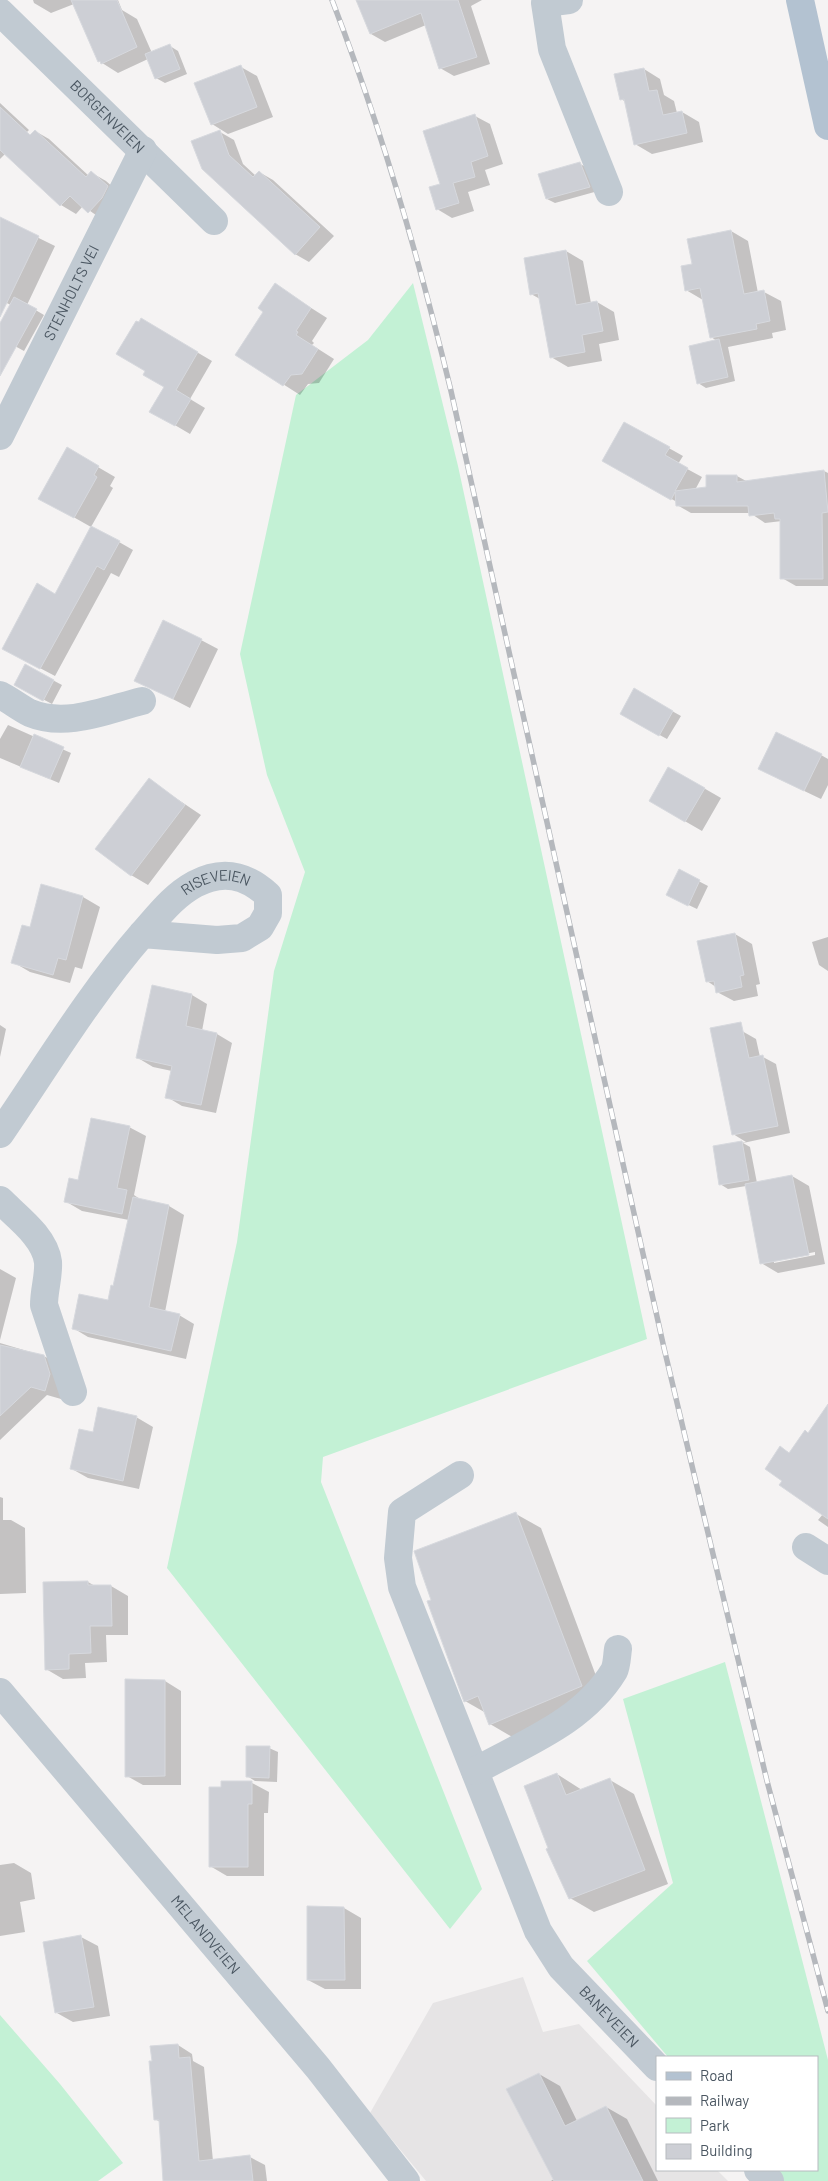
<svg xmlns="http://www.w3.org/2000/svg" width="828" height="2181" font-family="Barlow,sans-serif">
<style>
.education{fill:#e6e4e5}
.green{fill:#c3f1d5}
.shadow{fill:#0003;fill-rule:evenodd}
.building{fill:#cdcfd5;stroke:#d7d9de}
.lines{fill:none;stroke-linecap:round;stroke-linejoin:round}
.minor{stroke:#c1cad2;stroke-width:28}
.major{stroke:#b3c2d1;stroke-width:28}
.rail-casing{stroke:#b5b8bd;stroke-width:5.5}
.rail{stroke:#fff;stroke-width:4;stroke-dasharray:11;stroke-linecap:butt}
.labels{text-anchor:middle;stroke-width:5;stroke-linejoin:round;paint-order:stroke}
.street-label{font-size:15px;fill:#4a5661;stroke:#fff}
</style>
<rect width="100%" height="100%" fill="#f5f3f3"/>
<path class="education" d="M523 1977 543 2032 579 2024 657 2106V2170H717L728 2181H426L370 2113 433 2003Z"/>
<path class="green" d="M413 283 458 466 647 1339 323 1457 321 1482 482 1889 450 1929 167 1568 237 1242 274 971 305 872 267 775 240 654 296 395 368 340Z
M725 1662 828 2060V2181H772L763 2170H817V2057H668L587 1961 673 1883 623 1699Z
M0 2015 60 2084 123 2163 98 2181H0Z"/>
<path class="shadow" d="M33 0H118L122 10 137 19 152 53 170 46 178 51 187 74 165 83 156 78 148 59 118 73 99 61 74 4 51 13 34 3Z
M356 0H482L471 6 490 64 454 76 440 68 426 25 385 42 371 34Z
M241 67 257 76 273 117 228 134 212 124Z
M644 69 660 79 664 95 674 101 677 113 682 112 699 122 703 142 652 154 635 144 626 102 621 99Z
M0 103 29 130 0 159Z
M475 116 490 124 503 164 485 170 490 185 468 192 474 211 452 218 437 209 442 184Z
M35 131 49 139 89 176 92 173 106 181 122 195 103 220 83 206 76 214 61 205 18 165Z
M220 132 234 140 243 164 256 176 259 172 273 180 334 236 309 262 295 254 203 169Z
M580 164 588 168 598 191 555 203 547 199Z
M0 219 55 246 27 305 44 315 24 351 0 338V326L11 305 0 300Z
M731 231 748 241 758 293 764 292 781 301 786 330 772 333 773 338 728 347 735 381 706 388 698 383 717 341 711 337 703 300 686 290 693 265Z
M566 251 583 261 591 303 597 302 614 312 619 340 599 344 602 361 568 367 551 357 540 299 531 294Z
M275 285 327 318 312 341 314 343 312 345 334 359 319 383 308 384 300 395 236 354 265 311Z
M142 320 212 361 190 399 205 408 190 434 151 411 166 386 147 371 139 324Z
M624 423 683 456 678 464 702 477 695 490 708 488 737 476 748 482 824 471 828 473V586H796L782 578V521L765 523 750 513H691L677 505V502L603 461Z
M67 449 115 477 110 486 113 488 91 527 40 498Z
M119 542 133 550 119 577 111 573 55 676 17 656 55 595Z
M201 640 218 649 190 708 136 680Z
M26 666 62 685 52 704 16 685Z
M634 690 681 716 667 739 621 714Z
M8 725 71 753 59 783 0 758V739Z
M821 755 828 759V785L821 799 777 778Z
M669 768 721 798 702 831 650 801Z
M149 780 201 815 148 885 131 875Z
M679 871 708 886 697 909 676 899Z
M42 886 83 897 100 907 82 969 75 967 70 983 30 972 13 962 30 928Z
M735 934 752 944 760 984 756 985 758 996 734 1001 717 992 716 987 707 981Z
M828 937V971L819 965 812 942Z
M153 987 192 995 207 1004 202 1031 217 1034 232 1043 216 1113 182 1106 167 1097 172 1071 153 1067 138 1058Z
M0 1025 6 1029 0 1057Z
M742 1031 756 1039 760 1057H763L776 1064 790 1133 743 1143 750 1147 757 1183 792 1176 809 1186 825 1264 778 1273 761 1263 746 1186 728 1189 720 1184 714 1147 746 1142 733 1134ZM815 1252V1255L774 1263V1260Z
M129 1127 146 1136 134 1195 143 1201 169 1206 184 1215 165 1312 179 1315 194 1324 186 1359 88 1337 73 1328 108 1302 114 1287 129 1220 82 1211 65 1201 79 1182Z
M0 1269 16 1278 0 1340Z
M0 1343 44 1356 59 1365 65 1383 61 1399 47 1395 0 1440Z
M828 1407V1527L818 1520 823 1514 784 1480 781 1448 790 1453 809 1434Z
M136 1417 153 1427 139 1489 88 1478 72 1469 94 1434Z
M0 1497 3 1498V1520H11L25 1528 26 1593 0 1594Z
M516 1514 541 1528 605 1700 514 1738 490 1724 486 1713 465 1701 433 1600Z
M88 1582 95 1586H111L128 1596V1635H106L107 1662 85 1663 86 1678 63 1679 46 1669Z
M165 1681 181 1691V1785H143L127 1776Z
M269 1748 278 1752 277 1782 255 1781 247 1776Z
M557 1774 582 1790 610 1780 634 1794 668 1884 594 1912 570 1898Z
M252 1783 269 1792 268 1813H264V1876H227L210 1866 222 1789Z
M14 1863 31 1873 35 1899 20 1902 25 1932 0 1936V1865Z
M308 1908H344L361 1918V1989H325L308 1980Z
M81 1937 98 1946 110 2016 73 2022 57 2013Z
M178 2045 192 2054 193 2061 204 2067 213 2161 250 2157 265 2165 267 2181H165L160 2122 155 2119 153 2062Z
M539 2074 560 2086 577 2121 606 2107 627 2119 658 2181H551L554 2179Z"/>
<path class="building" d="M71 0H117L137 47 101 64 100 61 98 62Z
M356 0H458L477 57 439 69 421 13 370 34Z
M170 44 180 69 155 79 145 54Z
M241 65 257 107 211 125 194 83Z
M644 68 649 91 657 90 663 115 682 111 687 133 634 145 624 99 620 100 614 74Z
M0 107 30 135 35 130 86 177 91 171 108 186 102 198 88 213 70 196 60 206 0 150Z
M475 114 488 156 471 162 475 177 453 183 459 203 436 210 429 187 440 184 423 131Z
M220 130 229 155 253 177 259 171 320 227 295 255 202 169 191 141Z
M580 162 590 187 546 199 538 174Z
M0 217 39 236 0 317Z
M731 230 744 294 764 290 770 321 756 324 757 329 710 338 700 288 685 291 681 266 692 264 687 239Z
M566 250 576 305 597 301 603 331 582 335 585 352 550 358 538 293 530 295 524 258Z
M275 283 311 308 296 331 298 332 296 335 318 349 302 374 291 375 283 386 235 355 263 312 258 308Z
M14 297 37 309 0 376V323Z
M141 318 198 352 176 390 191 399 175 426 149 412 164 387 143 375 145 371 116 354 136 321 139 322Z
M719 339 728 377 697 384 689 346Z
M624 422 670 447 665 455 688 468 675 491 706 487V475H737V482L824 470 828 512 822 513 823 579H780V519H775L774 513 749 516 748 506H676L675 492 671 500 602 461Z
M67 447 99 466 94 475 97 477 74 518 38 499Z
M91 526 120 541 104 570 97 566 40 669 2 649 37 583 55 594Z
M163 620 202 639 173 699 134 681Z
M25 664 54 680 43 701 14 685Z
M634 688 673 711 659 736 620 714Z
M776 732 822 754 804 791 758 769Z
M34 734 64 747 50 779 20 767Z
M668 767 705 788 685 822 649 801Z
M149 778 185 805 131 876 95 849Z
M679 869 700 880 688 906 666 895Z
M41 884 83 896 66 960 58 958 53 975 11 963 22 925 30 927Z
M735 933 744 975 740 976 742 987 716 993 714 981 706 982 697 941Z
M152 985 192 994 186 1026 217 1033 201 1105 165 1098 172 1066 136 1058Z
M741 1022 749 1058 763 1055 778 1126 732 1135 710 1028Z
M91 1118 130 1126 117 1188 127 1190 122 1214 64 1202 69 1178 78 1180Z
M742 1141 749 1180 719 1185 713 1146Z
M792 1175 809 1255 760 1264 745 1184Z
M133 1197 169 1205 149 1307 180 1314 171 1351 72 1329 79 1294 108 1300 111 1285 113 1286Z
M0 1345 44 1355 50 1374 45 1391 31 1387 0 1416Z
M828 1404V1519L779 1485 782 1481 765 1469 780 1446 789 1453 805 1430 808 1433Z
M98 1407 137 1416 123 1481 70 1469 79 1429 93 1432Z
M516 1512 582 1686 489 1725 478 1696 464 1702 427 1601 431 1600 414 1551Z
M88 1581V1585H111L112 1626H90L91 1653 69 1654V1669L45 1670 43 1582Z
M125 1679 165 1680V1776L125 1777Z
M246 1746H270L269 1778 246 1777Z
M557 1773 566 1795 610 1778 645 1870 569 1899 546 1849 548 1848 524 1786Z
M221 1781H252V1804H248V1867H209V1787H221Z
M307 1906 344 1907 345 1980H307Z
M81 1935 94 2007 55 2013 43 1942Z
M178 2044 179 2058 190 2057 199 2161 250 2155 253 2181H163L159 2120H154L149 2061H152L150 2046Z
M539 2073 565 2126 606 2106 643 2181H554L506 2089Z"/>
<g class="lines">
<g class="minor">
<path d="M569 0 545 3 552 49 609 192"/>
<path id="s1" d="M0 12 214 221"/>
<path id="s2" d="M0 436 143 150"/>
<path d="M0 695C10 700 20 708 30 713 66 728 106 710 142 701"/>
<path id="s3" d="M0 1134C46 1067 89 995 143 933 159 915 173 896 195 884 223 869 246 875 268 895V913L260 927 242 938 217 940 142 934"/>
<path d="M0 1200C17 1217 45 1237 48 1262 49 1276 44 1290 44 1305L73 1392"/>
<path id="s4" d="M460 1475 402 1512 398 1558 402 1587 538 1931 561 1967 657 2067"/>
<path d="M806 1547 828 1561"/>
<path id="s5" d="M0 1692 318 2068 406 2181"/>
<path d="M475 1771C525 1743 583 1722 614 1671 617 1665 617 1655 618 1649"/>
<path d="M758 2170 770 2181"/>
</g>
<path class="major" d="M800 0 828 126"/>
<defs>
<path id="rail" d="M332 0C381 127 419 258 451 391L664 1348 767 1781 828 2011"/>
</defs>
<use href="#rail" class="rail-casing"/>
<use href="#rail" class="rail"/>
</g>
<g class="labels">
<g class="street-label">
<text dy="5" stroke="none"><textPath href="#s1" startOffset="150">BORGENVEIEN</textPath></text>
<text dy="5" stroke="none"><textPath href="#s2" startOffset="160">STENHOLTS VEI</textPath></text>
<text dy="5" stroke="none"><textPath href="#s3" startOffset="340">RISEVEIEN</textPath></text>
<text dy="5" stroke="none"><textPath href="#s5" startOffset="318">MELANDVEIEN</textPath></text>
<text dy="5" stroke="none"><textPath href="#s4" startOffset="626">BANEVEIEN</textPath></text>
</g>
</g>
<rect x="656" y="2056" width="162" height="115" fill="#ffffff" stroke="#b7bbc0"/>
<rect x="666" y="2072" width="25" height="8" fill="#b3c2d1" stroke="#b7bbc0"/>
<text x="700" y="2081" font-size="15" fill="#4a5661">Road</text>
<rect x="666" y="2097" width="25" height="8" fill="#b5b8bd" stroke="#b7bbc0"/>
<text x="700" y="2106" font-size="15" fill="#4a5661">Railway</text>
<rect x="666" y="2118" width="25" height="15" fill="#c3f1d5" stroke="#b7bbc0"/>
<text x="700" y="2131" font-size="15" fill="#4a5661">Park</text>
<rect x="666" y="2144" width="25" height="15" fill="#cdcfd5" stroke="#b7bbc0"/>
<text x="700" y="2156" font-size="15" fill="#4a5661">Building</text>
</svg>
